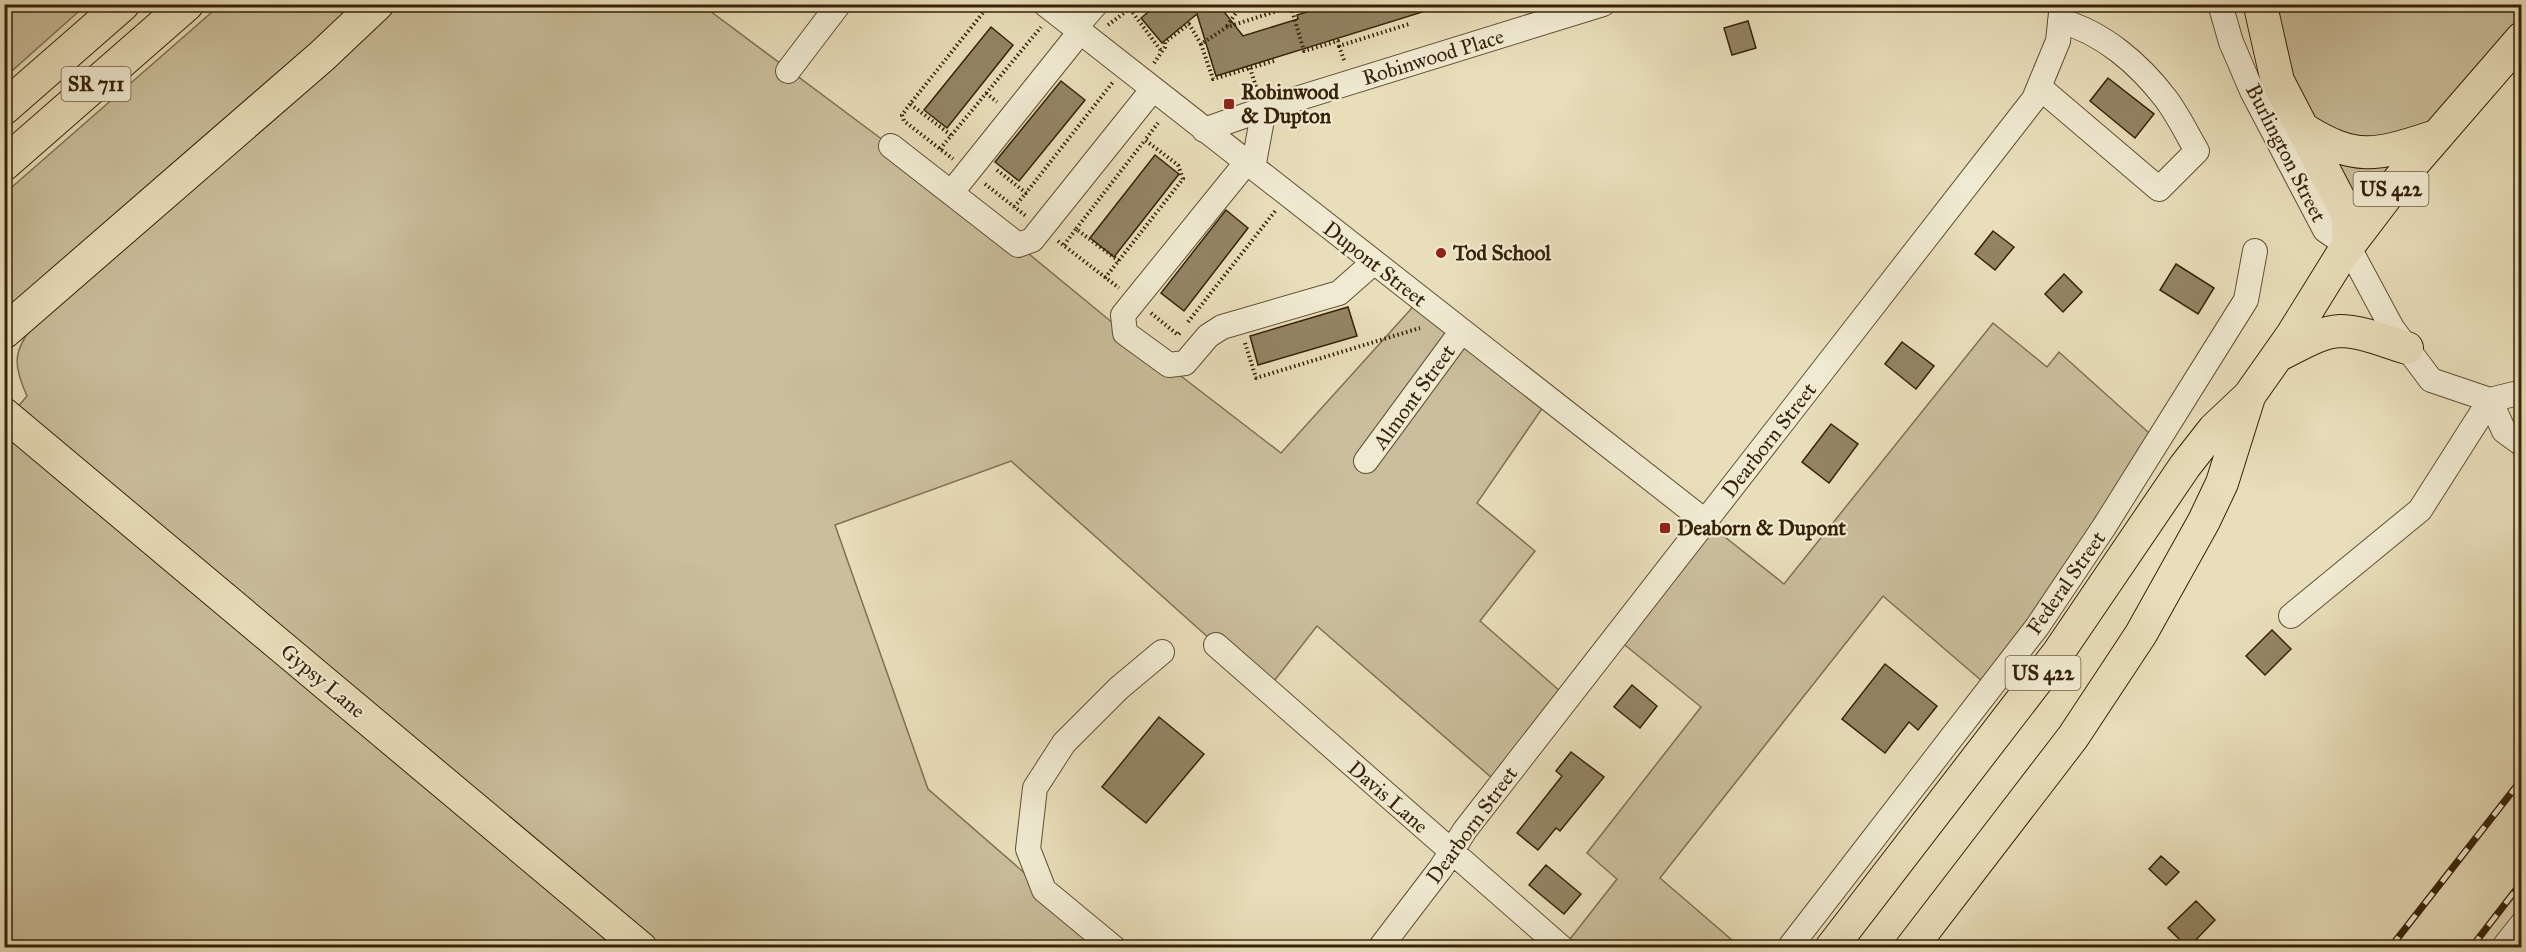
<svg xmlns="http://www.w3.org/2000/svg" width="2526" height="952" font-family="'IM FELL Great Primer',serif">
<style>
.green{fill:#cabe9c;stroke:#807052;stroke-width:1.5}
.building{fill:#938464;stroke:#362207;stroke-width:1.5}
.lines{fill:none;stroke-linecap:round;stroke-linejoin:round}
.minor-casing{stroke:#625134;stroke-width:26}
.major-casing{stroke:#362207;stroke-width:34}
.highway-casing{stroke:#362207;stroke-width:35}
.path{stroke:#362207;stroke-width:4;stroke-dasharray:1.5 3;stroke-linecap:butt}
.minor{stroke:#f0ead2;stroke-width:24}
.major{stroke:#e8deba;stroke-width:32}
.highway{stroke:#e8deba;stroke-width:33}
.rail-casing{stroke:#362207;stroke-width:7}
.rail{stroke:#f0ead2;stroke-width:4.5;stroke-dasharray:14;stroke-linecap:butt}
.poi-dot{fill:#8f2418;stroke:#f0ead2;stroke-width:2}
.labels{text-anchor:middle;stroke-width:4.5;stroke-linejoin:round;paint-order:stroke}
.shield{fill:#f0ead2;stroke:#6e5e44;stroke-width:1.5}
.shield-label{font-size:20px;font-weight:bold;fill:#362207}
.street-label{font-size:21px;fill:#362207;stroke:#f0ead2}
.poi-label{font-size:21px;font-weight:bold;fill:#362207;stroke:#f0ead2;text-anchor:start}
</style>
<rect width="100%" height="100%" fill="#e8deba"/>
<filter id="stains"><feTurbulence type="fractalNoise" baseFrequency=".00333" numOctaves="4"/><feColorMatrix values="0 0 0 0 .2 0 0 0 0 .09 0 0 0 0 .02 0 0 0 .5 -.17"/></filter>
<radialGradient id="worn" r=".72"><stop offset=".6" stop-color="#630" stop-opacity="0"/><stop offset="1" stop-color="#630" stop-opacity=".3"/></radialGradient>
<path class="green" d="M5 4H86V5L5 77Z
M220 5H362L5 316 4 194Z
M394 5H702L891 146 1018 245 1125 333 1281 453 1420 299 1548 400 1477 503 1535 551 1480 621 1568 698 1500 785 1317 626 1267 690 1011 461 835 525 928 789 1044 890 1114 947 5 948 4 423 27 396C14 367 12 353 32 327L329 66Z
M2248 5H2521V38L2348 246Z
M1993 323 2047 367 2059 352 2158 441 1990 688 1883 596 1660 878 1740 947 1563 948 1617 879 1587 853 1701 707 1615 637 1706 522 1784 584Z"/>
<path class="building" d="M1158 4H1218L1243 36 1298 19 1297 15 1333 4H1432V9L1216 76 1197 14 1162 43 1141 18Z
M1748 21 1756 48 1732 55 1724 28Z
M991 27 1013 45 947 128 924 110Z
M2108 78 2154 114 2135 138 2090 101Z
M1061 81 1085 100 1019 181 995 162Z
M1155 155 1179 174 1114 257 1090 238Z
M1226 210 1248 228 1184 311 1161 293Z
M1993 231 2014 247 1995 270 1975 254Z
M2176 264 2214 288 2198 314 2160 290Z
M2064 274 2082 292 2063 312 2045 294Z
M1348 307 1357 336 1258 365 1250 336Z
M1902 342 1934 366 1916 389 1885 364Z
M1831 424 1858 444 1829 483 1802 462Z
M2272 630 2291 649 2265 675 2246 656Z
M1885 664 1937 706 1918 730 1909 722 1885 753 1842 719Z
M1632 685 1657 706 1640 728 1614 707Z
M1159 717 1204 754 1146 823 1102 787Z
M1571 752 1604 777 1560 831 1556 828 1538 850 1517 833 1562 776 1556 771Z
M2161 856 2179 872 2166 885 2149 869Z
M1546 865 1581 894 1564 914 1529 885Z
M2196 901 2215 920 2188 948 2168 928Z"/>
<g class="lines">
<defs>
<path id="minor" d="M1045 4 1706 522
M2220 4 2231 42 2252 91 2325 230 2348 246 2392 328 2431 380 2490 400 2522 392
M1075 28 1096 4
M788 71 839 4
M2039 87 2159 189 2197 151C2187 134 2178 115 2166 99 2140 65 2103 32 2060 21
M1204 130 1264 109 1603 4
M891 146 1018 245 1032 240 1153 89
M1246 163 1123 315 1125 333 1169 365 1185 363 1208 336 1222 327 1339 293 1373 263
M1253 168 1264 109
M951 193 1080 32
M2490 400 2504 431 2522 444
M1366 461 1461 332
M2291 616 2420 510 2490 400
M1216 645 1562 948
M1114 948 1044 890 1028 849 1035 788 1064 743 1119 688 1162 652
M1380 948 1441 868 1465 830 2034 99 2058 41 2062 4
M1789 948 2037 627 2104 527 2246 300 2255 251
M2503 948 2522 924"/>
<path id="major" d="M2277 79 2348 216V246
M2302 128C2357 163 2377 155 2436 136
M2279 355C2298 346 2319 332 2340 331 2362 331 2386 342 2407 348
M4 414 641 948
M1831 948 2058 653 2185 466 2214 429 2249 396 2292 335 2341 256 2398 181 2522 38
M1911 948 2073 737 2141 634 2204 521 2222 483 2249 397"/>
<path id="highway" d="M2260 4 2277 79
M4 108 123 4
M4 164 187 4
M4 332 322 56 377 4"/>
</defs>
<use href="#minor" class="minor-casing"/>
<use href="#major" class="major-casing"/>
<use href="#highway" class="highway-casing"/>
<path class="path" d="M1291 7 1304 51 1338 41 1339 46 1409 24
M1130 9 1162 52
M1108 25 1136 4
M1227 26 1242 4
M1339 46 1345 63
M1274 61 1213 79 1201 44 1227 27 1299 4
M1154 63 1165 47V42L1189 24 1201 44
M1250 68 1257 90
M986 93 997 102
M910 104 902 115 904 121 953 159
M951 135 910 104 990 4
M940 149 1041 27
M997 170 1026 193 1113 82
M985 184 1026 216
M1014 207 1026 193
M1058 241 1119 288
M1064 245 1076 229
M1119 261 1076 229 1145 140
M1105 278 1183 179 1178 165 1145 140 1158 123
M1151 313 1178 335 1180 333
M1188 322 1276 210
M1245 343 1256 378 1420 328"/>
<use href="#minor" class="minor"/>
<use href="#major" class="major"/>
<use href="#highway" class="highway"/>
<defs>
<path id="rail" d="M2390 948 2522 779
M2471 948 2522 882"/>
</defs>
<use href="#rail" class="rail-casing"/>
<use href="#rail" class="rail"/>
</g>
<g class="poi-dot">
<rect x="1223" y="98" width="12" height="12" rx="3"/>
<circle cx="1441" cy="253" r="6"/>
<rect x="1659" y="522" width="12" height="12" rx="3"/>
</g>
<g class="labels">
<g class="shield">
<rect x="61.5" y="67" width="69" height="34" rx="4.5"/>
<rect x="2353.5" y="172" width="75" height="34" rx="4.5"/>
<rect x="2005.5" y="656" width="75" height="34" rx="4.5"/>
</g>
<g class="shield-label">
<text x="96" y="91">SR 711</text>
<text x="2391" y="196">US 422</text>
<text x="2043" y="680">US 422</text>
</g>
<g class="street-label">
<text transform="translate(1433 57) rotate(-17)" y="7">Robinwood Place</text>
<text transform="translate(2286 153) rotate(63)" y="7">Burlington Street</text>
<text transform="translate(1375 264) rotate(38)" y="7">Dupont Street</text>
<text transform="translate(1414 397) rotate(-54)" y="7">Almont Street</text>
<text transform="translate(1769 440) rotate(-52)" y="7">Dearborn Street</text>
<text transform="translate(2066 583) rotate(-55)" y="7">Federal Street</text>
<text transform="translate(323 681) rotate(40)" y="7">Gypsy Lane</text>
<text transform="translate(1388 797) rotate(41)" y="7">Davis Lane</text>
<text transform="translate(1472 825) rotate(-54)" y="7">Dearborn Street</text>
</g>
<g class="poi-label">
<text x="1241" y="99">Robinwood<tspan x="1241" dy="24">&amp; Dupton</tspan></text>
<text x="1453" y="260">Tod School</text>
<text x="1677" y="535">Deaborn &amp; Dupont</text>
</g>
</g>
<rect width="2526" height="952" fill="none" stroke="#e8deba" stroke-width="24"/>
<rect x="6" y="6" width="2514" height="940" fill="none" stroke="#362207" stroke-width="3"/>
<rect x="12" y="12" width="2502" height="928" fill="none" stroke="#362207" stroke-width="1.5"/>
<rect width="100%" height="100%" filter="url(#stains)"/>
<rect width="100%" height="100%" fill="url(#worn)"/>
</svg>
